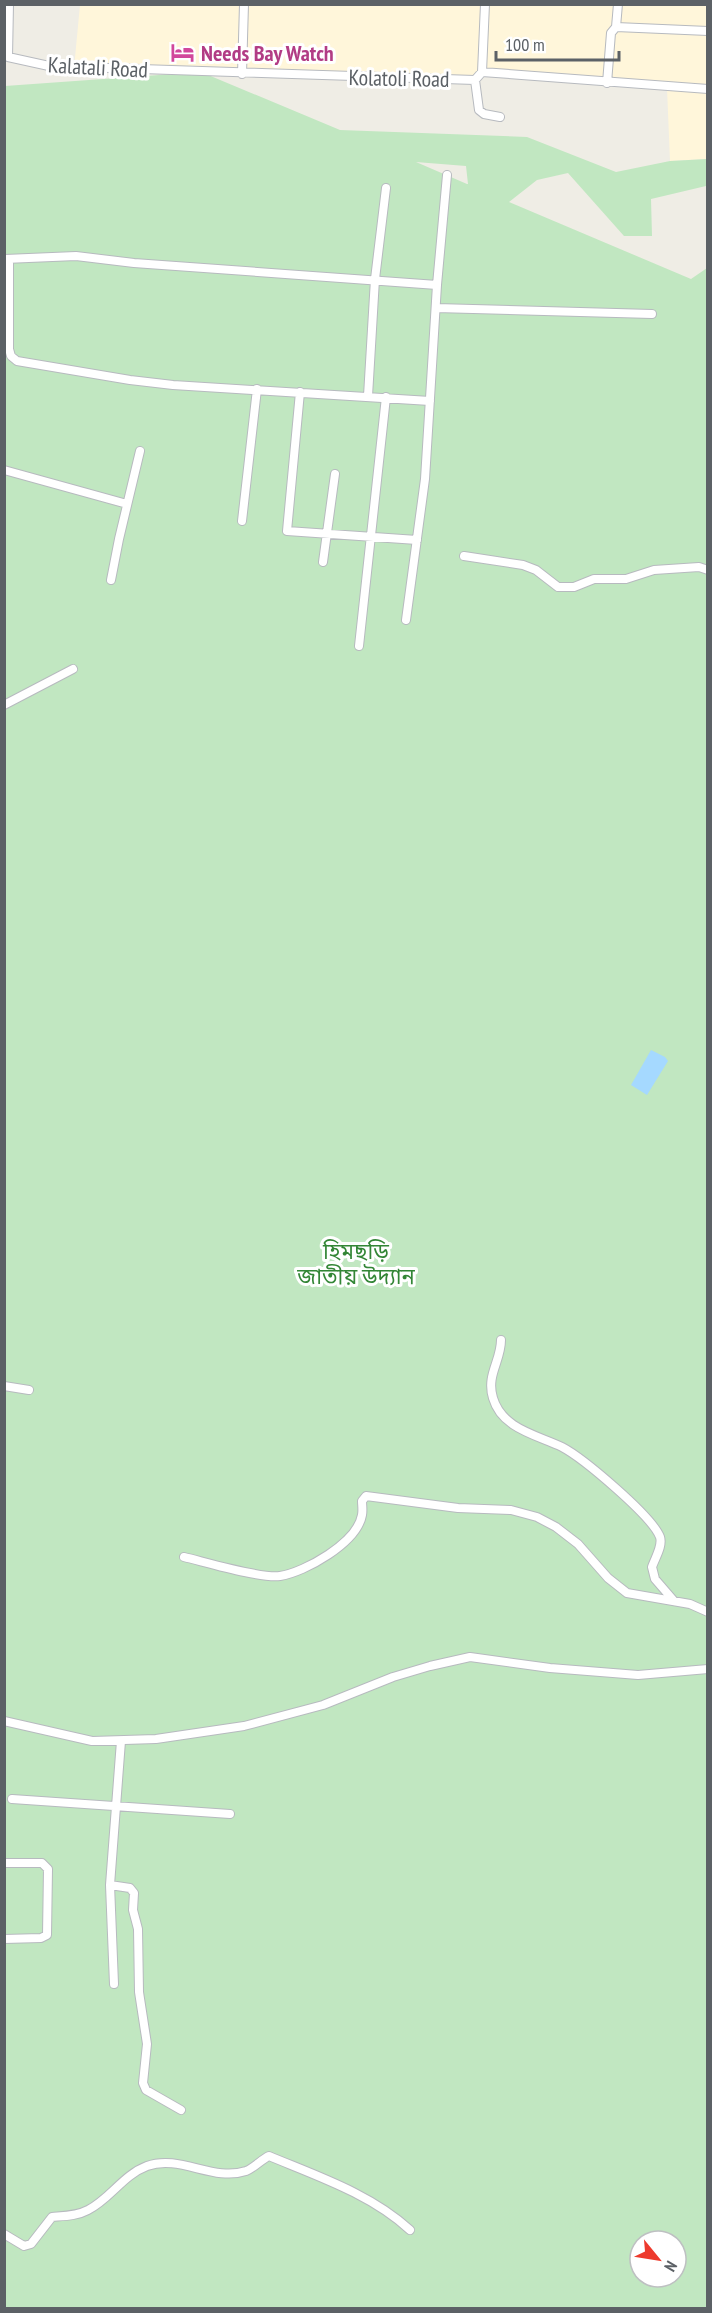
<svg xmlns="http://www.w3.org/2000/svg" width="712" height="2313" font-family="'PT Sans Narrow','Noto Sans Bengali',sans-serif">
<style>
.commercial{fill:#fff6da}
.green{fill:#c1e7c1;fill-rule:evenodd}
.water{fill:#a5d9ff}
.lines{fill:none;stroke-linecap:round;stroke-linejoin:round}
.street-casing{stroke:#b7babf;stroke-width:10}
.street{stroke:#fff;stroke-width:8}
.labels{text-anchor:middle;stroke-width:6;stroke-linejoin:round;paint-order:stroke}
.hotel-label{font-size:22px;font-weight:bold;fill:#b23c85;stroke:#fff;text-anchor:start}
.street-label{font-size:22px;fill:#5c6166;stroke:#fff}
.park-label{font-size:22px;fill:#338636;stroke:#fff}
</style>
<rect width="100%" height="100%" fill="#efede5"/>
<path class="commercial" d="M80 5H707V159L670 161 667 88 489 72 471 83 74 68Z"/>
<path class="green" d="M201 72 340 130 527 137 616 172 670 161 707 159V192L706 186 651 199 652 236H624L568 173 537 180 509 202 691 279 707 268V2308H5V86ZM416 162 466 166 468 184H467ZM640 2241H676V2277H640Z"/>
<path class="water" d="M651 1050 665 1057 668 1061 647 1095 631 1085Z"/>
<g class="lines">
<defs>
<path id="street" d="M9 4 8 57 49 66 475 80 482 72 485 4
M616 27 708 31
M482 72 708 89
M242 74 244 4
M475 80 479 110 484 114 500 117
M607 83 611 33 616 27 618 4
M5 259 76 256 134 263 437 285
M9 259V349L11 356 17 361 130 380 173 385 430 401
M436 308 652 314
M300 392 287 531 417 540
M368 396 375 279 386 188
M4 470 127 504
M242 521 257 389
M464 556 523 565 536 570 558 587H574L594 579H626L654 570 699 567 708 570
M323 562 335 474
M111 580 119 539 140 451
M406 620 425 479 437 285 447 175
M359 646 386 397
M4 705 73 669
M501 1340C501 1361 486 1375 493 1398 502 1429 537 1435 562 1447 583 1458 652 1516 660 1537 663 1546 655 1558 652 1567L655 1579 674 1601
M4 1386 29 1390
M184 1557C205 1562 262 1579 280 1576 305 1572 357 1543 362 1515 363 1510 362 1505 362 1501L366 1496 458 1508 511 1510 537 1517 556 1527 578 1544 608 1578 627 1593 690 1604 708 1612
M4 1721 92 1741 156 1739 244 1726 323 1705 393 1677 430 1666 470 1657 550 1668 638 1675 708 1669
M12 1799 230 1814
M4 1863H42L48 1869 47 1935 41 1938 4 1939
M110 1885 130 1888 134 1893 133 1910 138 1929 139 1992 147 2044 143 2083 146 2090 181 2110
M114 1984 110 1885 121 1741
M4 2234 24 2246 31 2244 52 2217C64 2216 77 2216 88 2210 110 2199 123 2175 147 2166 180 2154 213 2182 246 2171 254 2168 262 2159 269 2156 317 2176 371 2194 410 2230"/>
</defs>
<use href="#street" class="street-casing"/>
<use href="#street" class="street"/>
</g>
<defs>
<symbol id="hotel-bare" viewBox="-9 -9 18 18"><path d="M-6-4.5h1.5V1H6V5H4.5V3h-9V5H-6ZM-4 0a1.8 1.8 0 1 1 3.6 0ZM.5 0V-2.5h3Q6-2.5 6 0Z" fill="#d1479c" stroke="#fff" stroke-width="2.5" paint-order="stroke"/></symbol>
</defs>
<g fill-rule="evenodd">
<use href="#hotel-bare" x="166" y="36" width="33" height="33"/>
</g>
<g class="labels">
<g class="hotel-label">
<text x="201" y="61">Needs Bay Watch</text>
</g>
<g class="street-label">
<text transform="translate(98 67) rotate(3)" y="8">Kalatali Road</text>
<text transform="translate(399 78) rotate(1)" y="8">Kolatoli Road</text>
</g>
<g class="park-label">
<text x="356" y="1259">হিমছড়ি<tspan x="356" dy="25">জাতীয় উদ্যান</tspan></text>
</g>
</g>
<rect width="712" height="2313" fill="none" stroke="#5c6166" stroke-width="12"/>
<g transform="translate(658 2259) rotate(120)"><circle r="28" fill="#ffffff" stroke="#bec0c2" stroke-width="1.5"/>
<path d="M0-4.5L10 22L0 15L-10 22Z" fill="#ed3a2d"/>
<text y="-9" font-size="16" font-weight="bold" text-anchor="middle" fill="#5c6166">N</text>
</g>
<path d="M496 51v9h123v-9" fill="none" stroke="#5c6166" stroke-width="3"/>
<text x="505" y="51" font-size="18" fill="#5c6166" stroke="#ffffff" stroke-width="4.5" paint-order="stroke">100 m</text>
</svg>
